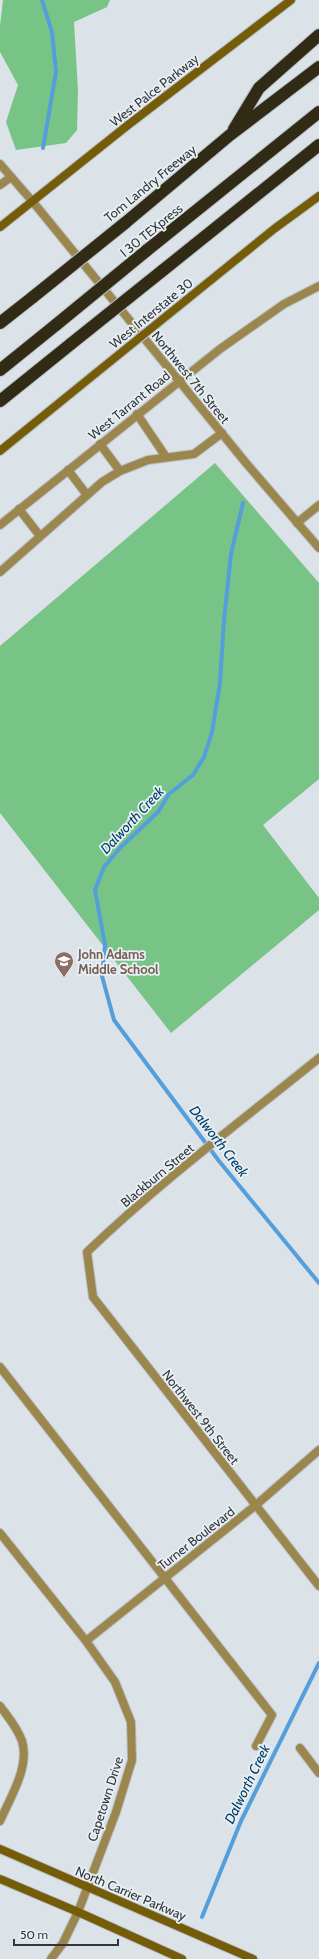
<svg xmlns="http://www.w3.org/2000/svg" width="319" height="1959" font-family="Cabin,sans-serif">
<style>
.forest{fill:#78c486}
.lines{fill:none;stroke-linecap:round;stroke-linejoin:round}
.stream{stroke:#549fdb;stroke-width:4}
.service-casing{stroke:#b9c0c5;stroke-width:10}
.minor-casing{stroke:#b9c0c5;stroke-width:10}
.tertiary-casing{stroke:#b9c0c5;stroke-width:10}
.secondary-casing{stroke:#b9c0c5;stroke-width:10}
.motorway-casing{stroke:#b9c0c5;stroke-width:14}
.service{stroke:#9b874e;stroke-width:8}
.minor{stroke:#9b874e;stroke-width:8}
.tertiary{stroke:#9b874e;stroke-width:8}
.secondary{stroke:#745c08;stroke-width:8}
.motorway{stroke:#312a15;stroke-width:12}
.secondary-bridge-casing{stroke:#b9c0c5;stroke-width:10;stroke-linecap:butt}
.motorway-bridge-casing{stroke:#b9c0c5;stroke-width:14;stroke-linecap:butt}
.secondary-bridge{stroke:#745c08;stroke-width:8}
.motorway-bridge{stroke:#312a15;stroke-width:12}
.labels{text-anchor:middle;stroke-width:3.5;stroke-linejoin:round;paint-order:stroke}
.street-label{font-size:13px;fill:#333638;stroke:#e8f0f5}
.education-label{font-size:13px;font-weight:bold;fill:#785e54;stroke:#e8f0f5;text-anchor:start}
.water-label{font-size:14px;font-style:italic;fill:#013e65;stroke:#e8f0f5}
</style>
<rect width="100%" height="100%" fill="#dbe2e8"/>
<path class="forest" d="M3 0H110L107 7 74 22 78 91 77 130 66 143 16 150 6 122 18 85 0 52V26Z
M215 463 319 583V779L263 825 319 898V910L171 1033 0 813V646Z"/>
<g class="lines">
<path class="stream" d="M42 0 52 32 56 72 43 148
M243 503 231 554 224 620 220 683 212 732 204 757 193 775 169 794 158 812 120 848 104 867 95 890 105 945 102 976 114 1020 219 1161 319 1283
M202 1917 241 1821 319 1663"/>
<defs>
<path id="service" d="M0 185 11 177
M137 414 166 457
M100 444 120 471
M68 470 87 495
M19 509 40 536
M297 523 319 505
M0 572 102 482 120 471 148 460 194 454 222 433
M0 1367 272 1715 256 1746
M0 1706C8 1717 17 1727 22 1741 30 1767 10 1798 0 1821
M300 1748 319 1773"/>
<path id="minor" d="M319 1058C241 1121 160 1182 87 1252L93 1297 319 1586
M0 1533 86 1641 115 1682 131 1722 132 1760 116 1812 78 1912 63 1943 51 1959
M86 1641 256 1505 319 1450"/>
<path id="tertiary" d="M0 164 33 202 246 463 319 548
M0 525 220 349 284 304 319 286"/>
<path id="secondary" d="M0 227 128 125 291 0
M185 301 274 229 319 196
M0 451 96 373
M0 1849 253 1959
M0 1879 78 1912 182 1959"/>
<path id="motorway" d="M234 129 259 88 319 35
M125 223 230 135 319 67
M146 251 319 112
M162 271 319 145
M0 323 33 297
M0 370 57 324
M0 401 72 343"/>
</defs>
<use href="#service" class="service-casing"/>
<use href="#minor" class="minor-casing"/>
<use href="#tertiary" class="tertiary-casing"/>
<use href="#secondary" class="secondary-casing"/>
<use href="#motorway" class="motorway-casing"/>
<use href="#service" class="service"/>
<use href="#minor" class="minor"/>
<use href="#tertiary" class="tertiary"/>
<use href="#secondary" class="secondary"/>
<use href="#motorway" class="motorway"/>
<defs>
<path id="secondary-bridge" d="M96 373 185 301"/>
<path id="motorway-bridge" d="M33 297 125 223
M57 324 146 251
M72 343 162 271"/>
</defs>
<use href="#secondary-bridge" class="secondary-bridge-casing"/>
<use href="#motorway-bridge" class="motorway-bridge-casing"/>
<use href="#secondary-bridge" class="secondary-bridge"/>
<use href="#motorway-bridge" class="motorway-bridge"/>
</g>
<defs>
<symbol id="school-pin" viewBox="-11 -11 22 30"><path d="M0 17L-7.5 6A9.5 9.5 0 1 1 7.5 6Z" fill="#8d6e63" stroke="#e8f0f5"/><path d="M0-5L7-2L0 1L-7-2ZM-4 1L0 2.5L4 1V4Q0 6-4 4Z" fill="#fff"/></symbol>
</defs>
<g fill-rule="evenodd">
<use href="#school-pin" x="53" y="950" width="22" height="30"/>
</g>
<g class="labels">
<g class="street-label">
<text transform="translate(154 90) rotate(-38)" y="5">West Palce Parkway</text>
<text transform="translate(150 183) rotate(-39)" y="5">Tom Landry Freeway</text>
<text transform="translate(151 230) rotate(-39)" y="5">I 30 TEXpress</text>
<text transform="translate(151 313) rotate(-39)" y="5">West Interstate 30</text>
<text transform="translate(191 377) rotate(51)" y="5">Northwest 7th Street</text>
<text transform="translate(129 405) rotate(-39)" y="5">West Tarrant Road</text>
<text transform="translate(157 1175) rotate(-40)" y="5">Blackburn Street</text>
<text transform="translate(201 1417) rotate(52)" y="5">Northwest 9th Street</text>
<text transform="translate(196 1538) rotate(-38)" y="5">Turner Boulevard</text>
<text transform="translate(105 1799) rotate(-72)" y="5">Capetown Drive</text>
<text transform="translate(131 1893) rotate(23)" y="5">North Carrier Parkway</text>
</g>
<g class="education-label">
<text x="78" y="959">John Adams<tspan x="78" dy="15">Middle School</tspan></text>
</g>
<g class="water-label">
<text transform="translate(132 820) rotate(-47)" y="5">Dalworth Creek</text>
<text transform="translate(219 1141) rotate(52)" y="5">Dalworth Creek</text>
<text transform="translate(247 1784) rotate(-64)" y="5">Dalworth Creek</text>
</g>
</g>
<path d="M14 1939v6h104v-6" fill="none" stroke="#333638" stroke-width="2"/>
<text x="20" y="1939" font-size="12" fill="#333638" stroke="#e8f0f5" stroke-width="3" paint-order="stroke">50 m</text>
</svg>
